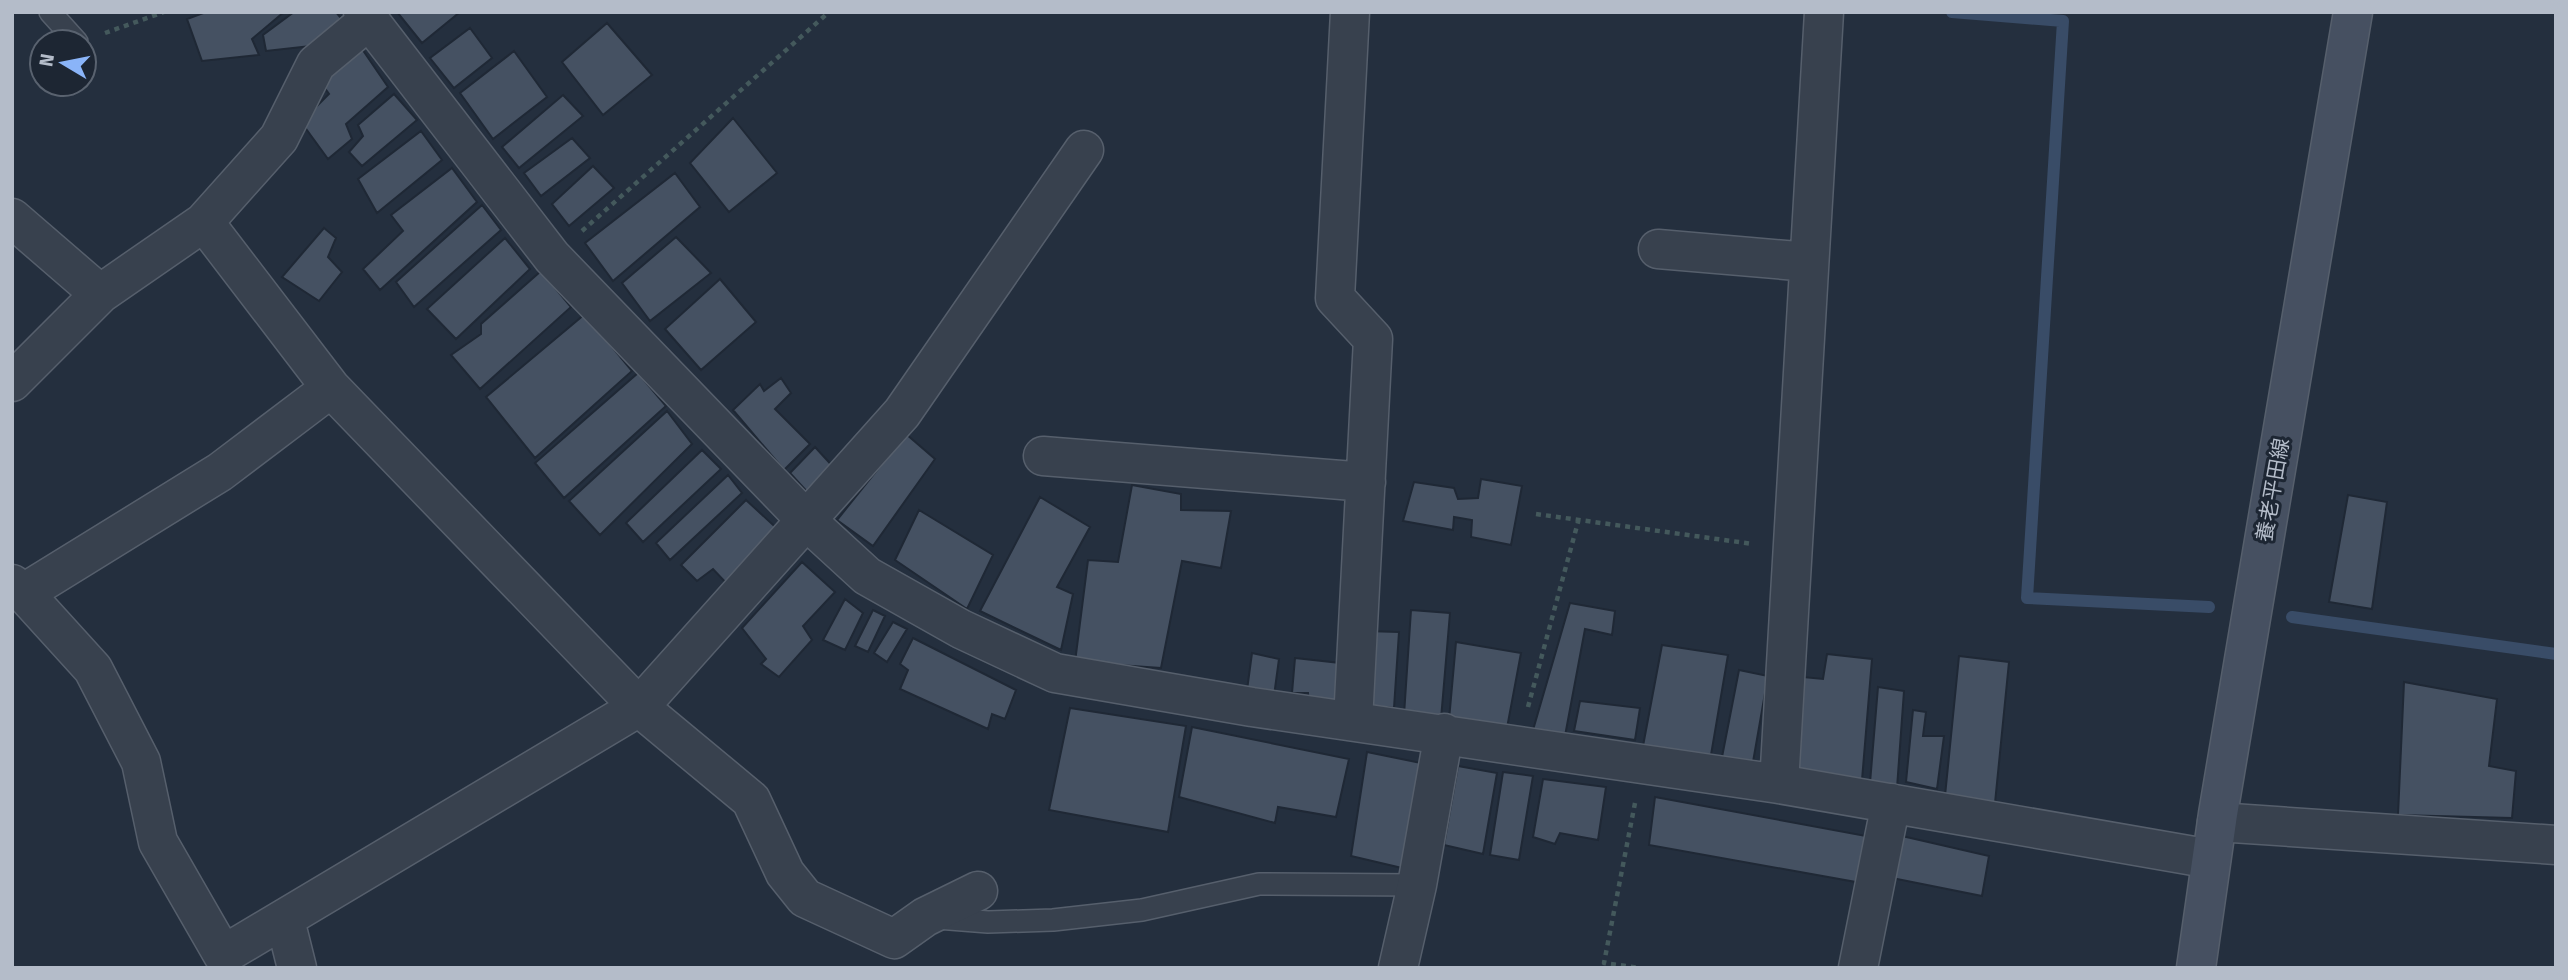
<svg xmlns="http://www.w3.org/2000/svg" width="2568" height="980" font-family="'Fira Sans','Noto Sans JP',sans-serif">
<style>
.lines{fill:none;stroke-linecap:round;stroke-linejoin:round}
.stream{stroke:#394c67;stroke-width:12}
.building{fill:#455162;stroke:#1f2835;stroke-width:2}
.service-casing{stroke:#565f6c;stroke-width:24}
.minor-casing{stroke:#565f6c;stroke-width:41}
.secondary-casing{stroke:#565f6c;stroke-width:41}
.path{stroke:#44595c;stroke-width:4.5;stroke-dasharray:5 5;stroke-linecap:butt}
.service{stroke:#38414e;stroke-width:21}
.minor{stroke:#38414e;stroke-width:38}
.secondary{stroke:#465061;stroke-width:38}
.labels{text-anchor:middle;stroke-width:6;stroke-linejoin:round;paint-order:stroke}
.street-label{font-size:21px;fill:#b4bcc9;stroke:#1d2633}
</style>
<rect width="100%" height="100%" fill="#242f3e"/>
<g class="lines">
<path class="stream" d="M1952 12 2063 21 2027 598 2209 607
M2292 617 2556 654"/>
</g>
<path class="building" d="M206 12H284L252 39 259 55 202 61 187 19Z
M294 12H336L345 23 320 45 266 51 263 35Z
M397 12H460L422 43Z
M607 23 652 75 603 115 562 62Z
M470 28 492 58 454 88 430 58Z
M360 46 388 87 346 124 352 139 328 159 304 126 306 117 329 94 319 80Z
M514 51 547 97 493 139 460 93Z
M394 94 417 120 362 166 349 152 363 136 358 125Z
M563 95 583 116 519 168 502 147Z
M733 118 777 173 729 212 690 163Z
M421 131 442 160 377 213 358 179Z
M572 138 590 158 541 196 524 173Z
M593 166 614 188 569 226 552 204Z
M452 168 477 202 380 290 363 269 403 231 391 215Z
M675 173 700 207 613 281 585 243Z
M482 205 501 230 414 307 396 282Z
M324 228 336 238 328 257 342 272 319 301 282 277Z
M676 237 711 273 650 321 622 283Z
M505 238 530 269 456 339 427 309Z
M541 271 571 307 480 389 451 355 481 334V324Z
M720 279 756 322 701 370 665 329Z
M585 314 632 371 535 458 486 397Z
M638 373 666 406 564 498 535 463Z
M781 378 791 393 775 409 810 444 784 470 733 410 760 384 764 391Z
M667 411 692 444 600 535 569 501Z
M906 434 935 459 873 546 837 520Z
M815 447 837 471 811 496 790 473Z
M702 450 721 469 643 542 626 523Z
M728 475 742 493 670 560 656 543Z
M1481 479 1522 486 1511 545 1471 537 1472 520 1454 517 1453 530 1403 521 1414 482 1454 488 1458 499 1478 498Z
M1132 485 1181 494V510L1231 511 1221 568 1182 561 1161 668 1075 662 1088 560 1118 562Z
M2348 495 2387 502 2372 609 2329 602Z
M1040 497 1090 527 1057 587 1073 594 1061 650 980 611Z
M746 500 784 535 729 586 713 569 697 581 681 565Z
M919 510 993 555 967 609 895 560Z
M802 562 835 592 803 626 812 640 779 677 761 664 766 659 742 628Z
M845 599 863 613 845 650 823 640Z
M1570 603 1615 611 1612 635 1585 629 1565 736 1533 730Z
M873 610 885 616 868 652 855 646Z
M1411 610 1450 613 1441 719 1404 715Z
M893 622 907 629 887 662 874 653Z
M1366 631 1399 632 1394 708 1361 705Z
M913 638 1016 690 1005 719 992 714 988 729 900 689 908 670 900 664Z
M1456 642 1521 653 1507 728 1449 720Z
M1662 645 1728 655 1711 755 1643 746Z
M1252 653 1279 659 1274 696 1247 690Z
M1827 654 1872 659 1862 780 1791 770 1803 677 1823 679Z
M1959 656 2009 662 1995 803 1945 796Z
M1295 658 1340 663 1335 707 1309 704 1308 693H1292Z
M1739 670 1768 676 1753 762 1722 757Z
M2404 682 2497 699 2489 766 2516 771 2512 818 2398 815Z
M1878 687 1904 691 1897 788 1870 783Z
M1580 701 1640 708 1635 740 1574 731Z
M1070 708 1186 726 1168 832 1049 810Z
M1913 710 1926 712 1923 736H1944L1937 789 1906 782Z
M1192 727 1349 759 1336 817 1278 807 1275 823 1179 797Z
M1367 752 1421 763 1402 868 1351 856Z
M1458 766 1497 773 1483 854 1444 845Z
M1503 772 1533 776 1519 860 1490 855Z
M1543 779 1606 787 1598 840 1560 833 1555 844 1533 837Z
M1655 797 1866 836 1856 882 1649 845Z
M1902 836 1989 856 1982 896 1892 878Z"/>
<g class="lines">
<defs>
<path id="service" d="M50 12 77 42
M937 918 988 922 1053 920 1142 910 1259 884 1417 885"/>
<path id="minor" d="M363 12 552 257 807 521 867 576 961 629 1055 673 1252 707 1779 784 2211 859
M1350 12 1335 298 1373 339 1353 721
M12 218 100 294
M204 222 331 388 639 707 751 800 785 873 805 898 894 939 925 917 978 891
M1658 249 1809 262
M12 382 100 294 204 222 279 138 316 64 369 20
M1043 456 1366 482
M12 584 24 593 220 472 331 388
M24 593 93 669 141 762 158 842 223 955 639 707 902 413 1084 150
M1779 784 1824 12
M2217 822 2556 845
M285 920 297 968
M1398 968 1417 885 1444 733
M1858 968 1891 803"/>
<path id="secondary" d="M2196 968 2218 814 2353 12"/>
</defs>
<use href="#service" class="service-casing"/>
<use href="#minor" class="minor-casing"/>
<use href="#secondary" class="secondary-casing"/>
<path class="path" d="M105 33 164 12
M582 231 829 12
M1536 514 1753 544
M1528 707 1578 522
M1635 803 1604 963 1640 968"/>
<use href="#service" class="service"/>
<use href="#minor" class="minor"/>
<use href="#secondary" class="secondary"/>
</g>
<g class="labels">
<g class="street-label">
<text transform="translate(2273 490) rotate(-80)" y="7">養老平田線</text>
</g>
</g>
<rect width="2568" height="980" fill="none" stroke="#b4bcc9" stroke-width="28"/>
<g transform="translate(63 63) rotate(280)"><circle r="33" fill="#1d2633" stroke="#59626f" stroke-width="2"/>
<path d="M0-5L12 26L0 18L-12 26Z" fill="#8ab4f8"/>
<text y="-10" font-size="19" font-weight="bold" text-anchor="middle" fill="#b4bcc9">N</text>
</g>
</svg>
